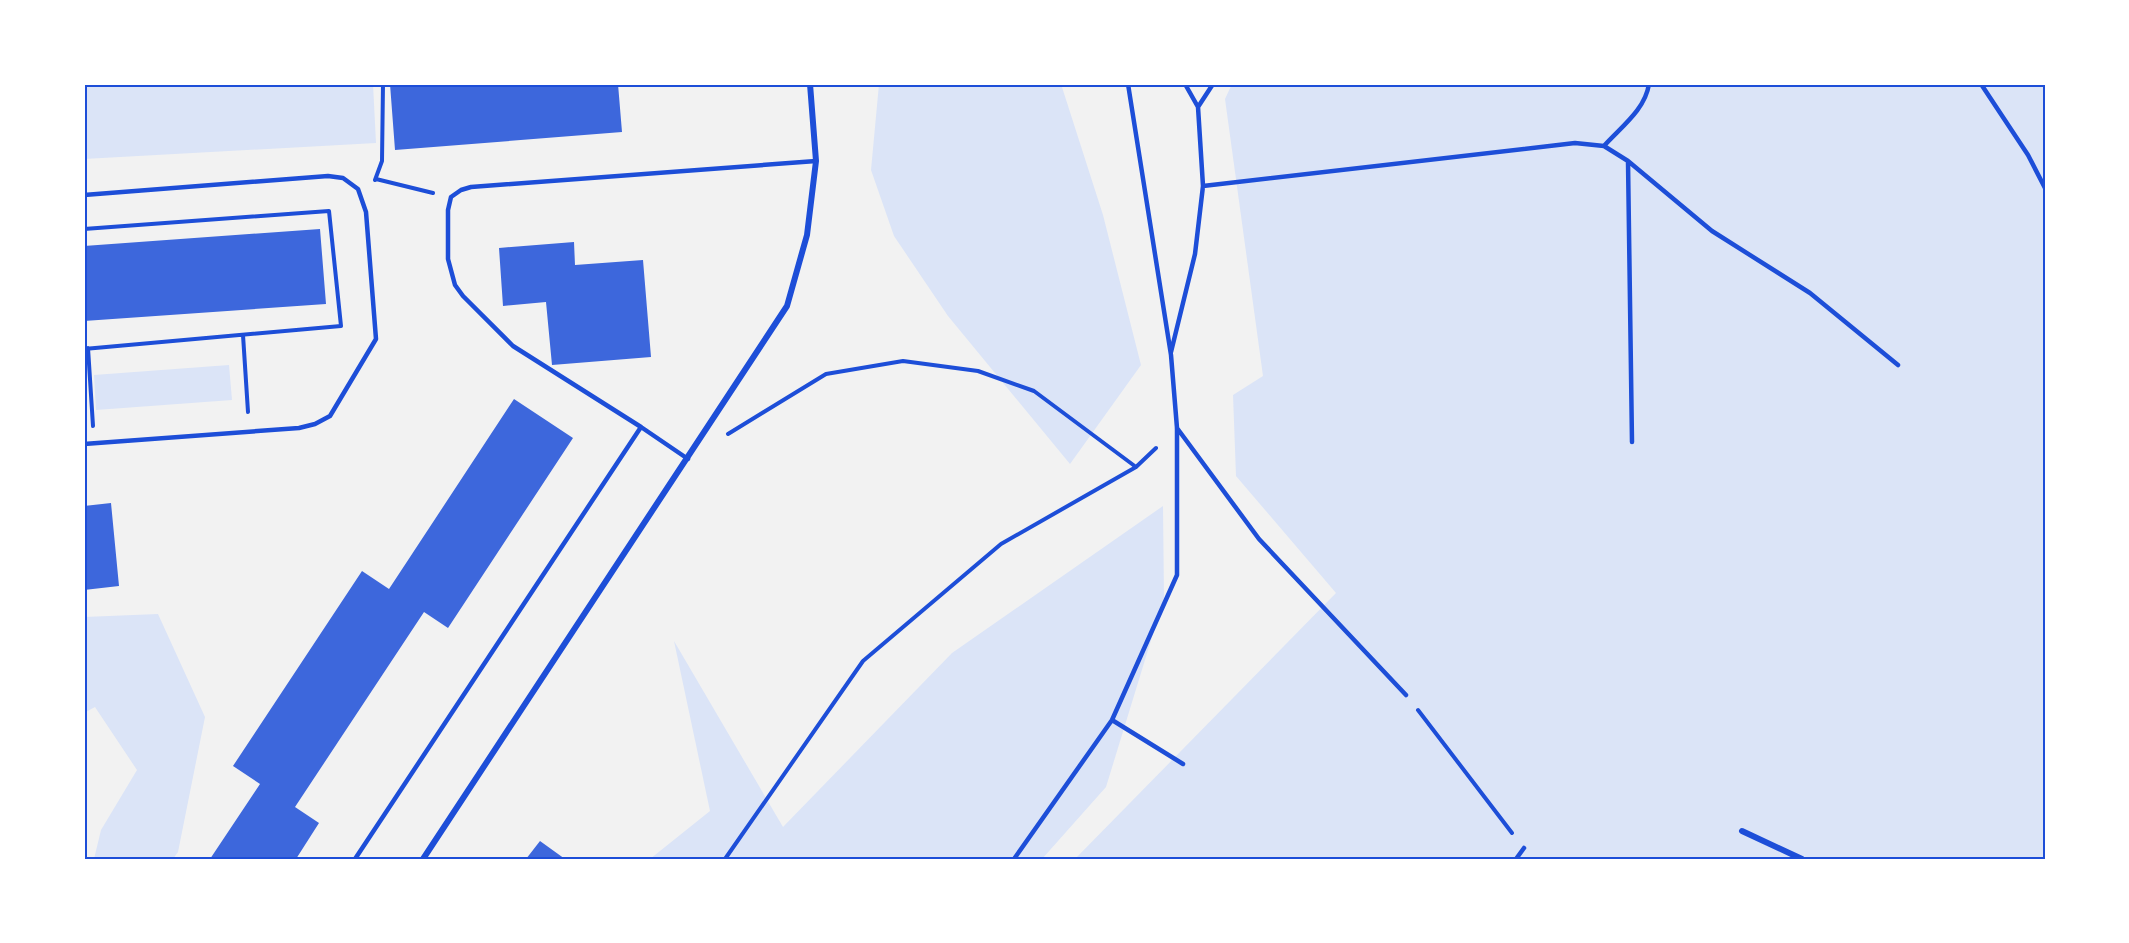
<svg xmlns="http://www.w3.org/2000/svg" width="2129" height="943" font-family="'PT Sans',sans-serif">
<style>
.green{fill:#dbe4f7}
.building{fill:#3d67dc}
.lines{fill:none;stroke-linecap:round;stroke-linejoin:round}
.path{stroke:#1d4ed8;stroke-width:4}
.service{stroke:#1d4ed8;stroke-width:4.5}
.minor{stroke:#1d4ed8;stroke-width:6}
.neatline{fill:none;stroke:#1d4ed8;stroke-width:2}
</style>
<rect width="100%" height="100%" fill="#f2f2f2"/>
<path class="green" d="M84 84H373L376 143 84 159Z
M879 84H1061L1103 215 1141 365 1070 464 948 316 894 236 871 170Z
M1232 84H2045V859H1075L1336 593 1236 476 1233 395 1263 376 1225 99Z
M229 365 232 400 96 410 94 375Z
M1163 506 1164 598 1106 787 1042 859H650L710 811 674 641 783 827 952 653Z
M158 614 205 717 178 852 173 859H94L101 830 137 770 95 707 84 713V617Z"/>
<path class="building" d="M390 84H618L622 132 395 150Z
M320 229 326 304 84 321V246Z
M574 242 575 265 643 260 651 357 552 365 546 302 503 306 499 248Z
M514 399 573 438 448 628 424 612 295 807 319 823 296 859H210L260 784 233 766 362 571 389 589Z
M111 503 119 586 84 590V506Z
M540 841 565 859H526Z"/>
<g class="lines">
<path class="path" d="M376 179 433 193
M375 180 382 161 383 84
M84 229 329 211 341 326 84 349
M243 335 248 412
M88 348 93 426
M728 434 826 374 903 361 978 371 1034 391 1136 467
M1418 710 1512 833
M725 859 863 661 1001 544 1136 467 1156 448"/>
<path class="service" d="M1185 84 1198 107
M1981 84 2028 155 2045 188
M1604 146C1621 127 1645 110 1649 84
M1628 161 1632 442
M1203 186 1575 143 1604 146 1628 161 1712 231 1810 293 1898 365
M84 195 328 176 343 178 358 189 366 212 376 339 330 416 315 424 299 428 84 444
M1171 352 1195 254 1203 186 1198 107 1213 84
M641 427 513 346 463 296 455 285 448 259V210L451 197 461 190 471 187 816 161
M1177 428 1259 539 1406 695
M1112 720 1183 764
M355 859 641 427 688 459
M1014 859 1112 720 1177 575V428L1171 355 1128 84
M1516 859 1524 848"/>
<path class="minor" d="M1742 831 1802 859
M423 859 787 306 807 235 816 161 810 84"/>
</g>
<rect width="2129" height="943" fill="none" stroke="#ffffff" stroke-width="171"/>
<rect x="86" y="86" width="1958" height="772" class="neatline"/>
</svg>
